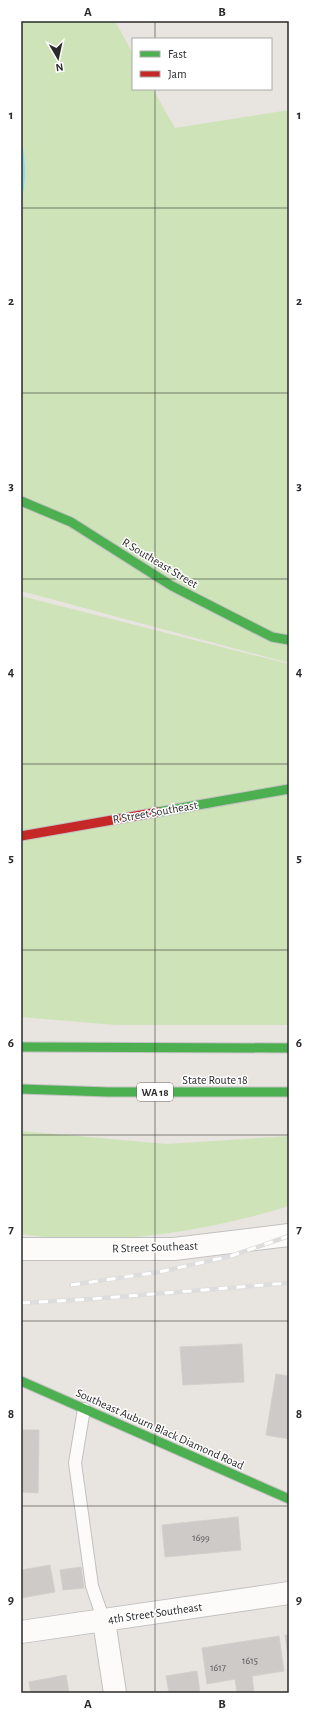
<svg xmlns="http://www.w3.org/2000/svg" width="310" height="1714" font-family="'Alegreya Sans',sans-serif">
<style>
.green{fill:#cfe3b9}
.water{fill:#93ddea}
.building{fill:#cdcac7;stroke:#d3d0cc}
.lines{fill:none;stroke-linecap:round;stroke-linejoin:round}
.lane-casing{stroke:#c2c1c1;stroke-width:14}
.street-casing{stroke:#c2c1c1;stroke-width:24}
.fast-casing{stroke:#c2c1c1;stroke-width:11}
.jam-casing{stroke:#c2c1c1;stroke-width:11}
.lane{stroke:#fcfbfa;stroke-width:12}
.street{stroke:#fcfbfa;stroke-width:22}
.fast{stroke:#4caf50;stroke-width:9}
.jam{stroke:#c62828;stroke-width:9}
.rail-casing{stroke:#deddde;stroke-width:4.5}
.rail{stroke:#fff;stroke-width:3;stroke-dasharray:9;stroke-linecap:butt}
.grid{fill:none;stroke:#2a2a2a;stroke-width:1;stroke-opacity:0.55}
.labels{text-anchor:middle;stroke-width:3;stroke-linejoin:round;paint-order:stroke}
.number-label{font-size:10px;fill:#545453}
.shield{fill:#fff;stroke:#6a6a6a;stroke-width:1}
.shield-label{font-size:11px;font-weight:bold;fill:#2a2a2a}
.street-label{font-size:12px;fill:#2a2a2a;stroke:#fff}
.neatline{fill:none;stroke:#2a2a2a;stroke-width:1.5}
.grid-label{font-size:13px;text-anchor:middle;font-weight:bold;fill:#2a2a2a}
</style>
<rect width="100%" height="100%" fill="#e8e4e0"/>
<path class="green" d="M21 21H115L133 54V89H153L175 128 289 110V663L21 591V203C27 181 26 160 21 137Z
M21 596 289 664V1025H116L21 1017Z
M21 1131 167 1144 289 1136V1206C222 1227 137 1242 67 1239 51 1238 36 1236 21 1234Z"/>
<path class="water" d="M21 137C26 160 27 181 21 203Z"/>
<path class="building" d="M242 1344 244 1382 183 1385 180 1347Z
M276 1374 289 1376V1439L266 1435Z
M21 1430H39L38 1493 21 1492Z
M238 1517 241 1550 165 1557 162 1525Z
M50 1565 55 1592 21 1598V1570Z
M81 1567 84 1588 63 1590 60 1570Z
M285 1635H289V1664Z
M279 1636 284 1671 252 1676 254 1693H237L235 1679 207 1684 202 1648Z
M197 1671 200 1693H169L166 1676Z
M66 1675 69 1693H31L29 1682Z"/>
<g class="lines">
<defs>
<path id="lane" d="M84 1409 75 1463 92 1586 104 1621"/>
<path id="street" d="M21 1249H174L289 1235
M104 1621 115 1693
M21 1632 289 1593"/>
<path id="fast" d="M21 501 71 522 172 586 272 637 289 640
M158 812 289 789
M21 1047 289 1048
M21 1089 108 1092H289
M21 1381 289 1499"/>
<path id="jam" d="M21 836 158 812"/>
</defs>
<use href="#lane" class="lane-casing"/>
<use href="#street" class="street-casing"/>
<use href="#fast" class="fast-casing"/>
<use href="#jam" class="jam-casing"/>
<use href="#lane" class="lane"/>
<use href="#street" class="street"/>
<use href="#fast" class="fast"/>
<use href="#jam" class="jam"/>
<defs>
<path id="rail" d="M71 1285 159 1272 231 1256 289 1236
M21 1303 91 1299 289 1283"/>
</defs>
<use href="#rail" class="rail-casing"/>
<use href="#rail" class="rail"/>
</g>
<path class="grid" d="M155 21V39M155 89V1693M21 208H289M21 393H289M21 579H289M21 764H289M21 950H289M21 1135H289M21 1321H289M21 1506H289"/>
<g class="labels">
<g class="number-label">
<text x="201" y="1541">1699</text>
<text x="250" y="1664">1615</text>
<text x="218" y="1671">1617</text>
</g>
<rect class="shield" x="137" y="1083" width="36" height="18" rx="3"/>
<g class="shield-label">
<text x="155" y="1096">WA 18</text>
</g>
<g class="street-label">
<text transform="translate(160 563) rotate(31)" y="4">R Southeast Street</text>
<text transform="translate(155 812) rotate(-10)" y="4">R Street Southeast</text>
<text x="215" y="1084">State Route 18</text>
<text transform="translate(155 1247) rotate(-2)" y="4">R Street Southeast</text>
<text transform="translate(160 1429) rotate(24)" y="4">Southeast Auburn Black Diamond Road</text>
<text transform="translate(155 1613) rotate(-8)" y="4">4th Street Southeast</text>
</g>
</g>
<rect width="310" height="1714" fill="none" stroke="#ffffff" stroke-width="44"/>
<rect x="132" y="38" width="140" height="52" fill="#ffffff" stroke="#aaaaaa"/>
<rect x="140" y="51" width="20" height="6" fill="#4caf50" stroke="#aaaaaa"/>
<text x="168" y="58" font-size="12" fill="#2a2a2a">Fast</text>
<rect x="140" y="71" width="20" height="6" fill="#c62828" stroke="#aaaaaa"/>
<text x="168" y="78" font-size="12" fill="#2a2a2a">Jam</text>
<g transform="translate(58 58) rotate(171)" stroke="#ffffff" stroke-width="3" paint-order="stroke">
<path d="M0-3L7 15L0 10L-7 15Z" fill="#2a2a2a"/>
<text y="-6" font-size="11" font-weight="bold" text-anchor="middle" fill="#2a2a2a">N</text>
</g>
<rect x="22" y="22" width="266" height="1670" class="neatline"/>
<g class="grid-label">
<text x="88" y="16">A</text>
<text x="222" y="16">B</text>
<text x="11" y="119">1</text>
<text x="299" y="119">1</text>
<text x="11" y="305">2</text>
<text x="299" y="305">2</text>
<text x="11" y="490">3</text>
<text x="299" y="490">3</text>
<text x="11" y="676">4</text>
<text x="299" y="676">4</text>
<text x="11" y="862">5</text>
<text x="299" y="862">5</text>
<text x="11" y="1047">6</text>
<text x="299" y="1047">6</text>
<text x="11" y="1233">7</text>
<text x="299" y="1233">7</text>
<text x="11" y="1418">8</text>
<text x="299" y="1418">8</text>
<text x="11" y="1604">9</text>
<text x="299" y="1604">9</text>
<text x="88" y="1708">A</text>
<text x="222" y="1708">B</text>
</g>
</svg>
